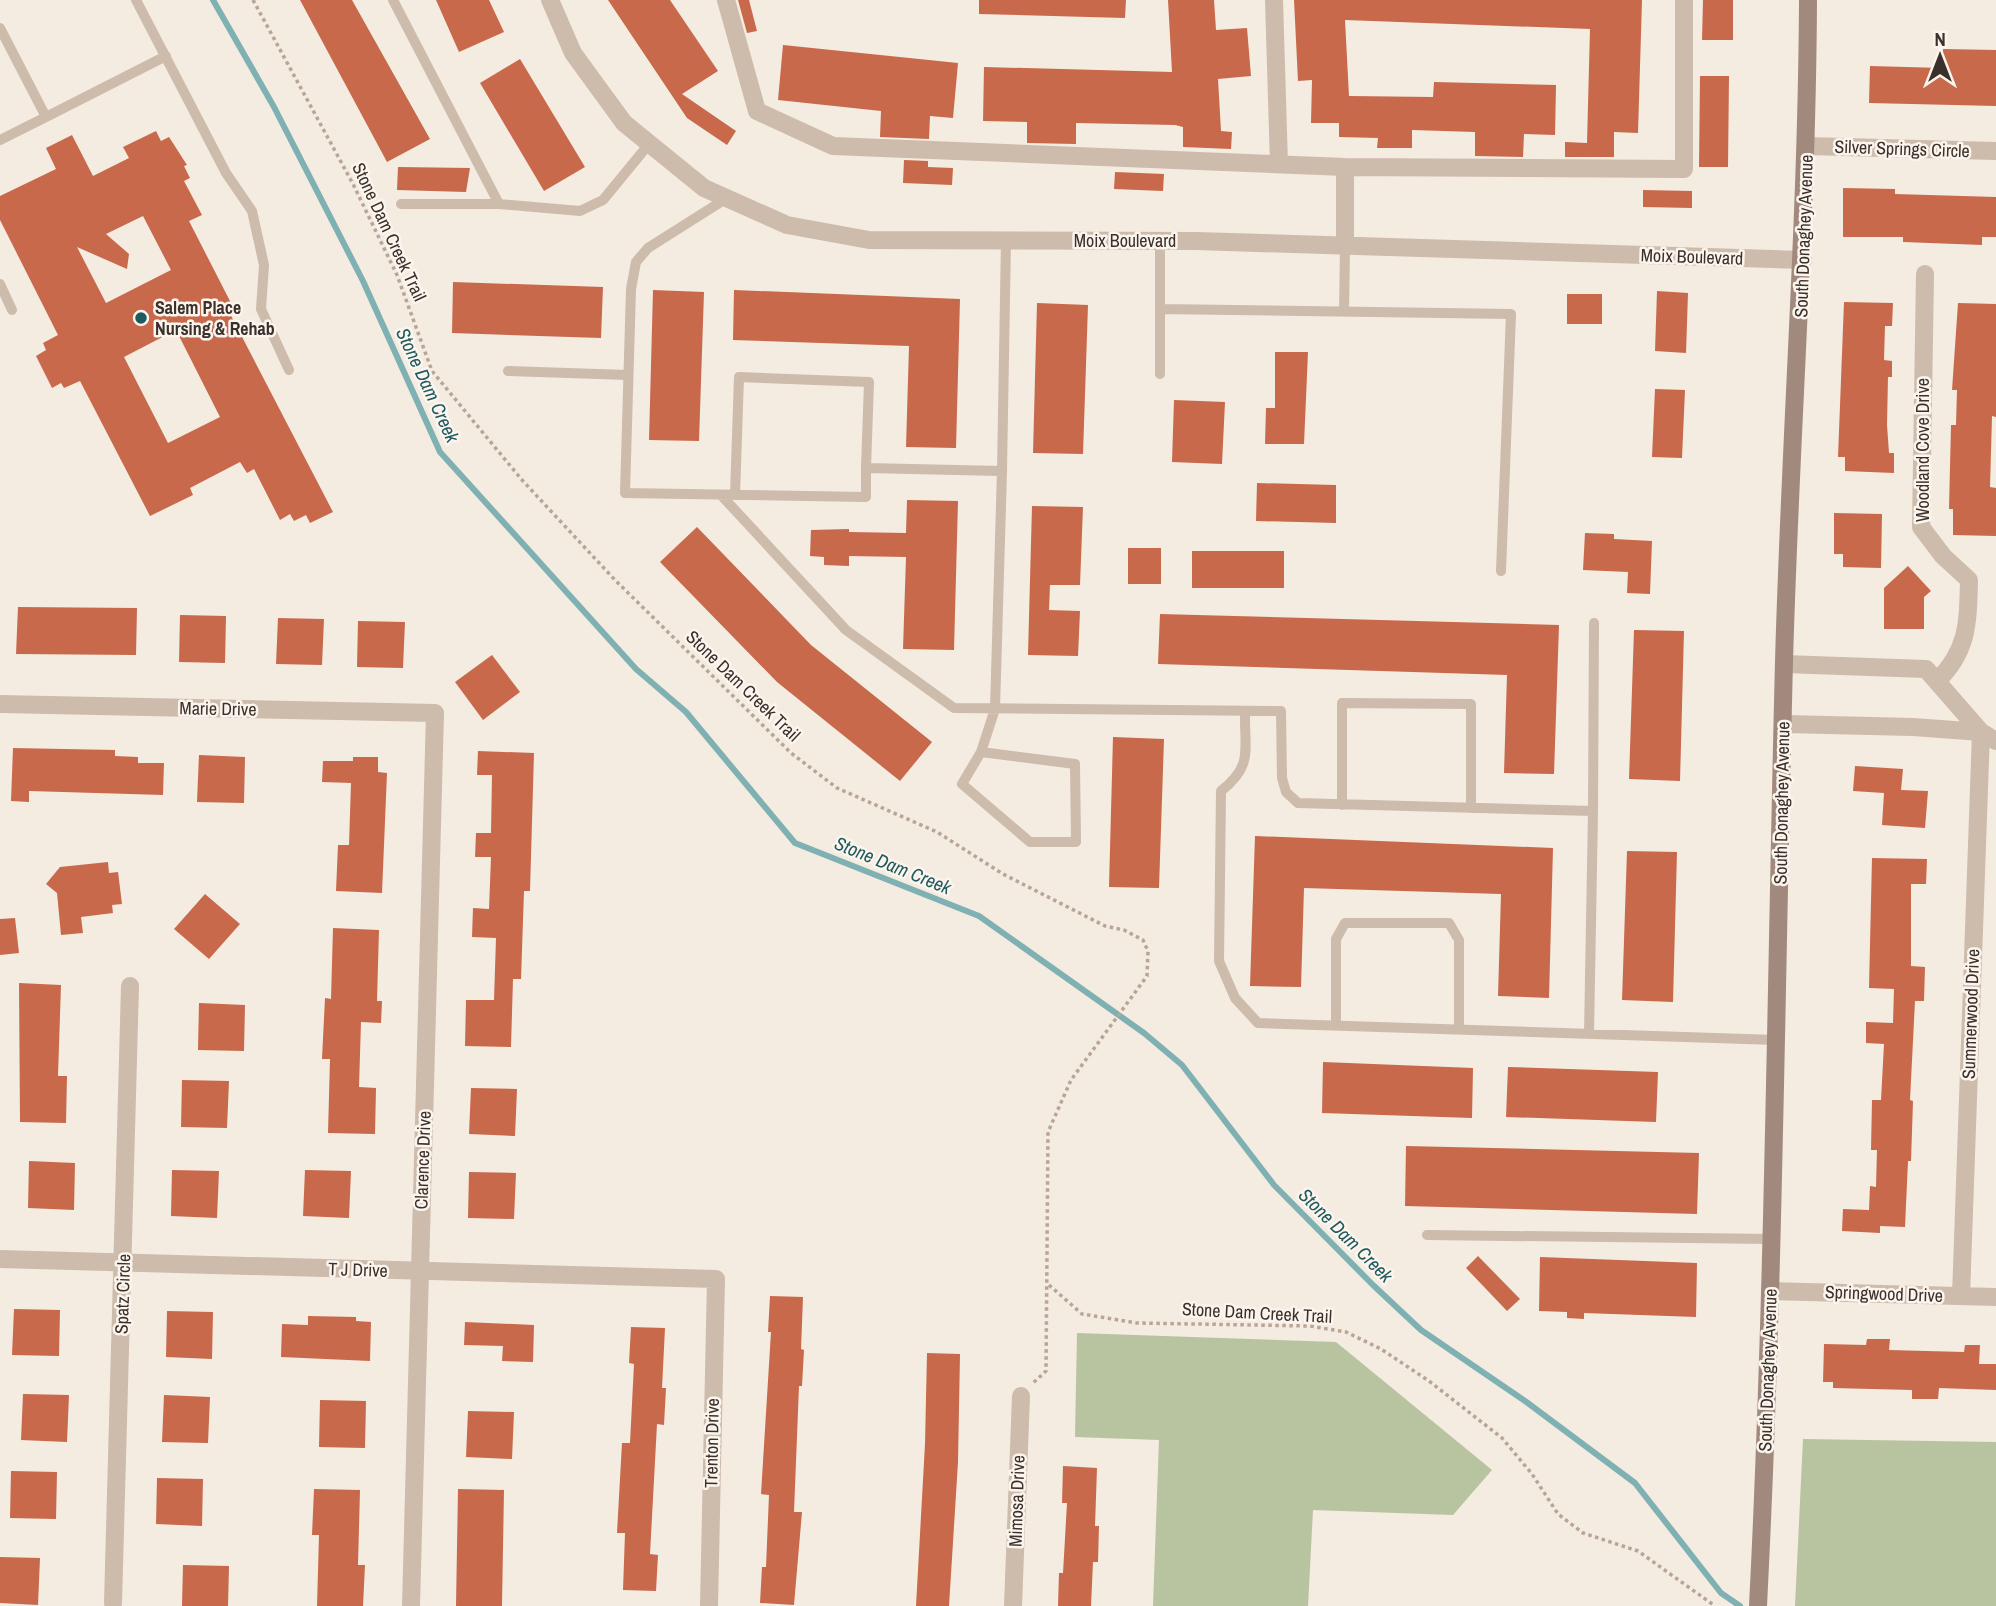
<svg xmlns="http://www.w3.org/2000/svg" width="1996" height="1606" font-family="'Archivo Narrow',sans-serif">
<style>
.green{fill:#b8c4a0}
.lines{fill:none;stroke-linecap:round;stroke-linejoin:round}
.stream{stroke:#7fb0b2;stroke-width:6}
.building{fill:#c8694b;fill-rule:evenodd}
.path{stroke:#b9a596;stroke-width:3.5;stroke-dasharray:3.5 3.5;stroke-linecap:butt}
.lane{stroke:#cdbbac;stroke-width:10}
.street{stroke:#cdbbac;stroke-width:18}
.secondary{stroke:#a18a7d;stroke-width:18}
.poi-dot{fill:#1f5a5e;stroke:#fbf5ee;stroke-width:2.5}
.labels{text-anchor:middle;stroke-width:5;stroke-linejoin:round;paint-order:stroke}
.street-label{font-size:18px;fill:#3b302b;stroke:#fbf5ee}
.poi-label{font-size:18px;font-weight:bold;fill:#3b302b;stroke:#fbf5ee;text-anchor:start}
.water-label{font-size:19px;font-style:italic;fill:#1f5a5e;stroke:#fbf5ee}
</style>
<rect width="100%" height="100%" fill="#f4ebe1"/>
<path class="green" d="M1077 1333 1336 1342 1492 1470 1453 1515 1313 1510 1308 1606H1153L1159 1440 1075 1437Z
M1803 1439 1996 1442V1606H1795Z"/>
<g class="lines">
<path class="stream" d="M213 0 274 107 363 281 440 452 636 669 686 712 795 843 979 916 1144 1033 1182 1065 1274 1185 1373 1285 1421 1330 1525 1401 1635 1483 1721 1593 1740 1606"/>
</g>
<path class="building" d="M300 0H352L430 139 387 162Z
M436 0H489L504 32 459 52Z
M608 0H670L718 71 682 94 736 131 727 145 687 118Z
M738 0H749L757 31 747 33Z
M979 0H1126L1125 18 979 14Z
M1168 0H1214L1216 30 1247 28 1251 76 1218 79 1221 131 1232 132 1231 149 1183 147V127L1175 125 1076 123V144L1027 143V122L983 121 984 67 1172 72Z
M1294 0H1642L1638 133 1614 132V157H1565V142L1587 143 1590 29 1345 20 1349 96 1433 97 1434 82 1556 85 1555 135 1524 134 1523 157 1475 156V132L1412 130V148H1377L1378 138 1339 137V123H1311L1312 80 1298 81Z
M1703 0H1733V40H1702Z
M783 45 958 63 953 118 930 116 929 139 880 137 881 111 778 100Z
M1943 49 1996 50V106L1869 103 1870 66 1943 68Z
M520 59 585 167 544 191 480 83Z
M1700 76H1729L1728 167H1699Z
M156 131 161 141 169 137 187 165 184 166 190 178 184 181 202 215 189 221 231 303 226 306 333 512 310 523 306 515 294 521 290 514 280 520 254 469 247 473 240 462 190 488 193 495 150 516 80 381 64 388 61 383 52 388 36 356 46 350 43 343 58 335 0 220V196L56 169 46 148 72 135 93 176 129 158 123 147ZM143 216 171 270 106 303 77 247 127 269 129 254 106 234ZM176 330 220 417 168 443 124 357Z
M904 160 928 161V167L953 168 952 185 903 183Z
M398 167 470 168 466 192 397 190Z
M1115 172 1164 174 1163 191 1114 189Z
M1843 188 1895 189V194L1996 197V237H1982V245L1903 242V237H1843Z
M1643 190 1692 191V208L1643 207Z
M453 282 603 287 601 338 452 333Z
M653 290 704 292 699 441 649 440Z
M734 290 960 299 956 448 906 447 909 346 733 340Z
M1657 291 1688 293 1686 353 1655 351Z
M1567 294H1602V324H1567Z
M1844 302 1893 303 1892 326H1885L1884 360 1892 361V377H1888L1887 425 1889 453H1894V473L1845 471V457H1838Z
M1037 303 1088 305 1083 454 1033 453Z
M1958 303 1996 304V417L1992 416 1990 487 1996 488V536L1953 535V509H1949L1951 425H1956L1957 390H1952Z
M1275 352H1308L1304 444H1265L1266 408H1275Z
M1655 389 1685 390 1682 458 1652 457Z
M1174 400 1225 402 1222 464 1172 462Z
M1257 483 1336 485V523L1256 521Z
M907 500 958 501 954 650 903 649 906 557 849 556V566L824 565V557L810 556 811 530 849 529V532L906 533Z
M1032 506 1083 507 1080 585H1050L1049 610 1080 611 1078 656 1028 655Z
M1834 513 1882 514 1881 568 1843 567V554H1834Z
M697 527 811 645 932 742 900 781 777 682 660 562Z
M1585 533 1614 534V539L1652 541 1650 594 1627 593 1628 572 1583 570Z
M1128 548H1161V584H1128Z
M1192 551H1284V588H1192Z
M1908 566 1931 591 1924 597V629H1884V588Z
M18 607 137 608 136 655 16 654Z
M1160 614 1559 625 1554 774 1504 773 1507 675 1158 664Z
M180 615 226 616 225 663 179 662Z
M278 618 324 619 322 665 276 664Z
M358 621 405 622 403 668 357 667Z
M1634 630 1684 631 1680 781 1629 779Z
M492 655 520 692 483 720 455 682Z
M1113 737 1164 739 1159 888 1109 887Z
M13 748 115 750V756L138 757V763H164L163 795 29 791V802L11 801Z
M478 751 534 753 530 891H524L521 979H513L511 1047 465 1046 466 1000H494L496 938 472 937 473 908 489 909 491 857H475L476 833H491L492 775H477Z
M199 755 245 757 244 803 197 802Z
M353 757H378V772L387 773 382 893 336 891 338 845H349L351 783 322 782 323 761H353Z
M1855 766 1903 769 1901 790 1928 791 1925 828 1882 825 1884 793 1853 791Z
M1255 836 1553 848 1549 998 1498 996 1501 894 1304 888 1301 987 1250 986Z
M1627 851 1677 852 1673 1002 1622 1000Z
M1872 858 1927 859 1926 884H1911V966L1925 967 1924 1001H1915L1910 1100 1913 1101 1911 1161H1908L1905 1227 1880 1226V1233L1842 1231 1843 1209 1869 1210 1870 1186 1876 1187 1877 1150H1871L1872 1100H1881L1884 1044 1866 1043V1022L1893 1023 1894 989 1869 988Z
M108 862 109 873 118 872 122 904 112 905 113 913 81 917 83 933 61 935 57 893 46 884 60 867Z
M205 894 240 924 209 959 174 929Z
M15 918 19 953 0 955V919Z
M333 928 379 930 377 1001H382L381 1023 361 1022 359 1087 376 1088 375 1134 328 1133 330 1059H322L325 998 331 999Z
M19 983 61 985 58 1076H67L66 1123 20 1122Z
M199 1003 245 1005 244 1051 198 1050Z
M1323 1062 1473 1068 1472 1118 1322 1113Z
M1508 1067 1658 1072 1656 1122 1506 1117Z
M182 1080 229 1081 227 1128 181 1127Z
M471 1088 517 1089 515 1136 469 1134Z
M1406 1146 1699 1153 1697 1214 1405 1206Z
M29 1161 75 1163 74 1210 28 1208Z
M172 1170 219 1171 217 1218 171 1216Z
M305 1170 351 1171 349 1218 303 1216Z
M469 1172 516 1173 514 1219 468 1218Z
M1478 1256 1520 1299 1507 1311 1466 1268Z
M1540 1257 1697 1263 1696 1317 1584 1313V1319L1567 1318V1312L1539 1311Z
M770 1296 803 1297 801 1349 804 1350 802 1386H799L794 1512H802L794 1605 760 1603 762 1567H766L769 1495 761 1494 771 1332H768Z
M14 1309 60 1310 59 1356 12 1355Z
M167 1311 213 1312 212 1359 166 1357Z
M308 1316 356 1317V1321L371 1322 370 1361 281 1357 282 1324 308 1325Z
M465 1322 534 1325 533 1362 502 1361 503 1346 464 1345Z
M631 1327 665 1328 662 1388H666L664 1425 657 1424 650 1554 658 1555 656 1591 623 1590 625 1533H617L622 1443H630L634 1364 629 1363Z
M1867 1339H1890L1889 1350 1964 1352 1965 1345H1980L1979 1364H1996V1390L1939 1388 1938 1399H1912V1390L1833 1388V1382H1823L1824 1344 1866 1345Z
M927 1353 960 1354 958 1462 949 1606H916L925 1444Z
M23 1394 69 1395 67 1442 21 1440Z
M164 1395 210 1397 208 1443 162 1442Z
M320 1400 366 1401 365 1448 319 1447Z
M468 1411 514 1412 512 1459 466 1457Z
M1063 1466 1097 1468 1095 1526H1099L1098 1562H1093L1091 1606H1058L1059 1573H1063L1067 1503H1062Z
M11 1471 57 1472 56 1519 10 1518Z
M157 1478 203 1479 202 1526 156 1524Z
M314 1489 360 1490 358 1565H365L363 1606H317L319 1535H312Z
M458 1489 504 1490 502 1606H456Z
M0 1557 40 1558 38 1605 0 1603Z
M183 1565 229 1566 228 1606H182Z"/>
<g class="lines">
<path class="path" d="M253 0 353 184 397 275 432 371 522 480 615 580 791 753 837 788 937 832 1003 874 1105 926 1124 930 1143 940 1148 951 1147 976 1071 1080 1048 1132 1046 1371 1033 1383
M1049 1285 1082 1314 1137 1323 1310 1326 1346 1332 1381 1349 1429 1381 1502 1438 1532 1474 1558 1514 1583 1533 1638 1551 1715 1606"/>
<path class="lane" d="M136 0 226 173 252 211 264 265 261 309 289 370
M393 0 499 204 580 211 603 200 649 144
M0 28 46 117 0 140
M46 117 166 56
M727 198 648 248 636 262 631 289 625 493 866 497V468L1002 471 1006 240
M401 204H499
M1160 241V374
M0 284 12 310
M1160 309 1511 314 1501 571
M1344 312 1345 246
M508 371 628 375
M721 495 846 630 954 708 1281 711 1282 778 1286 792 1298 803 1593 811 1589 1034
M735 495 739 377 869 382 866 468
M1245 711C1244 750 1254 765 1221 791L1219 961 1235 998 1258 1023 1776 1040
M981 752 1075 764 1076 842H1030L962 784 981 752 995 709 1002 471
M1342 805V703L1471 704V808
M1593 811 1594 623
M1336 1025V939L1345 923H1449L1459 940V1029
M1427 1235 1773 1239"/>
<path class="street" d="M550 0 573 53 624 123 704 188 787 225 869 240 1196 241 1803 260
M726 0 757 111 833 146 1345 167 1684 169V0
M1274 0 1279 164
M1807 146 1996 151
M1345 246V167
M1925 274 1921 527 1943 556 1969 580C1968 623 1968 651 1937 681
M1784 664 1926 669 1981 732 1996 741
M0 704 435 713 411 1606
M1785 724 1913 727 1981 732
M0 1259 716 1279 709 1606
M1772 1291 1996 1297
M1961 1296 1981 732
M113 1603 130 986
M1013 1606 1021 1396"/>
<path class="secondary" d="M1758 1606C1774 1291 1776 976 1784 662 1790 441 1807 221 1808 0"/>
</g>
<circle class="poi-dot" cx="141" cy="318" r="7"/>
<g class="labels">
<g class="street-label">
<text transform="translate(1902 149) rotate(2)" y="6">Silver Springs Circle</text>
<text transform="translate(389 232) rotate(65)" y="6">Stone Dam Creek Trail</text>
<text transform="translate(1804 236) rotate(-88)" y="6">South Donaghey Avenue</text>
<text x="1125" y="247">Moix Boulevard</text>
<text transform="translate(1692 257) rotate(2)" y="6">Moix Boulevard</text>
<text transform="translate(1923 450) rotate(-90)" y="6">Woodland Cove Drive</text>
<text transform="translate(743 686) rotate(44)" y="6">Stone Dam Creek Trail</text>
<text transform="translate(218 709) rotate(1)" y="6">Marie Drive</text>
<text transform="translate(1782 803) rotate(-89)" y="6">South Donaghey Avenue</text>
<text transform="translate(1971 1014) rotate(-88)" y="6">Summerwood Drive</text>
<text transform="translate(423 1160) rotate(-88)" y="6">Clarence Drive</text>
<text transform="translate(358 1270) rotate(2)" y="6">T J Drive</text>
<text transform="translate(123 1294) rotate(-88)" y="6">Spatz Circle</text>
<text transform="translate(1884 1294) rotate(2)" y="6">Springwood Drive</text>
<text transform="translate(1257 1313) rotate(3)" y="6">Stone Dam Creek Trail</text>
<text transform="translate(1768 1370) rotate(-88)" y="6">South Donaghey Avenue</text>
<text transform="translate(712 1443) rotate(-89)" y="6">Trenton Drive</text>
<text transform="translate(1017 1501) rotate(-88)" y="6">Mimosa Drive</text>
</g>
<g class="poi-label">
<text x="155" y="314">Salem Place<tspan x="155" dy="21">Nursing &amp; Rehab</tspan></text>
</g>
<g class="water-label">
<text transform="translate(428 385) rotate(65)" y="7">Stone Dam Creek</text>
<text transform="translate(893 865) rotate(22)" y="7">Stone Dam Creek</text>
<text transform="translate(1346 1235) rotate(45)" y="7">Stone Dam Creek</text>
</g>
</g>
<g transform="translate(1940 56)" stroke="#fbf5ee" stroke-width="5" paint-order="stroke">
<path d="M0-5L12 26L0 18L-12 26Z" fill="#3b302b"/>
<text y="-10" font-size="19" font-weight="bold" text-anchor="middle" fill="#3b302b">N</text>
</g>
</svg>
